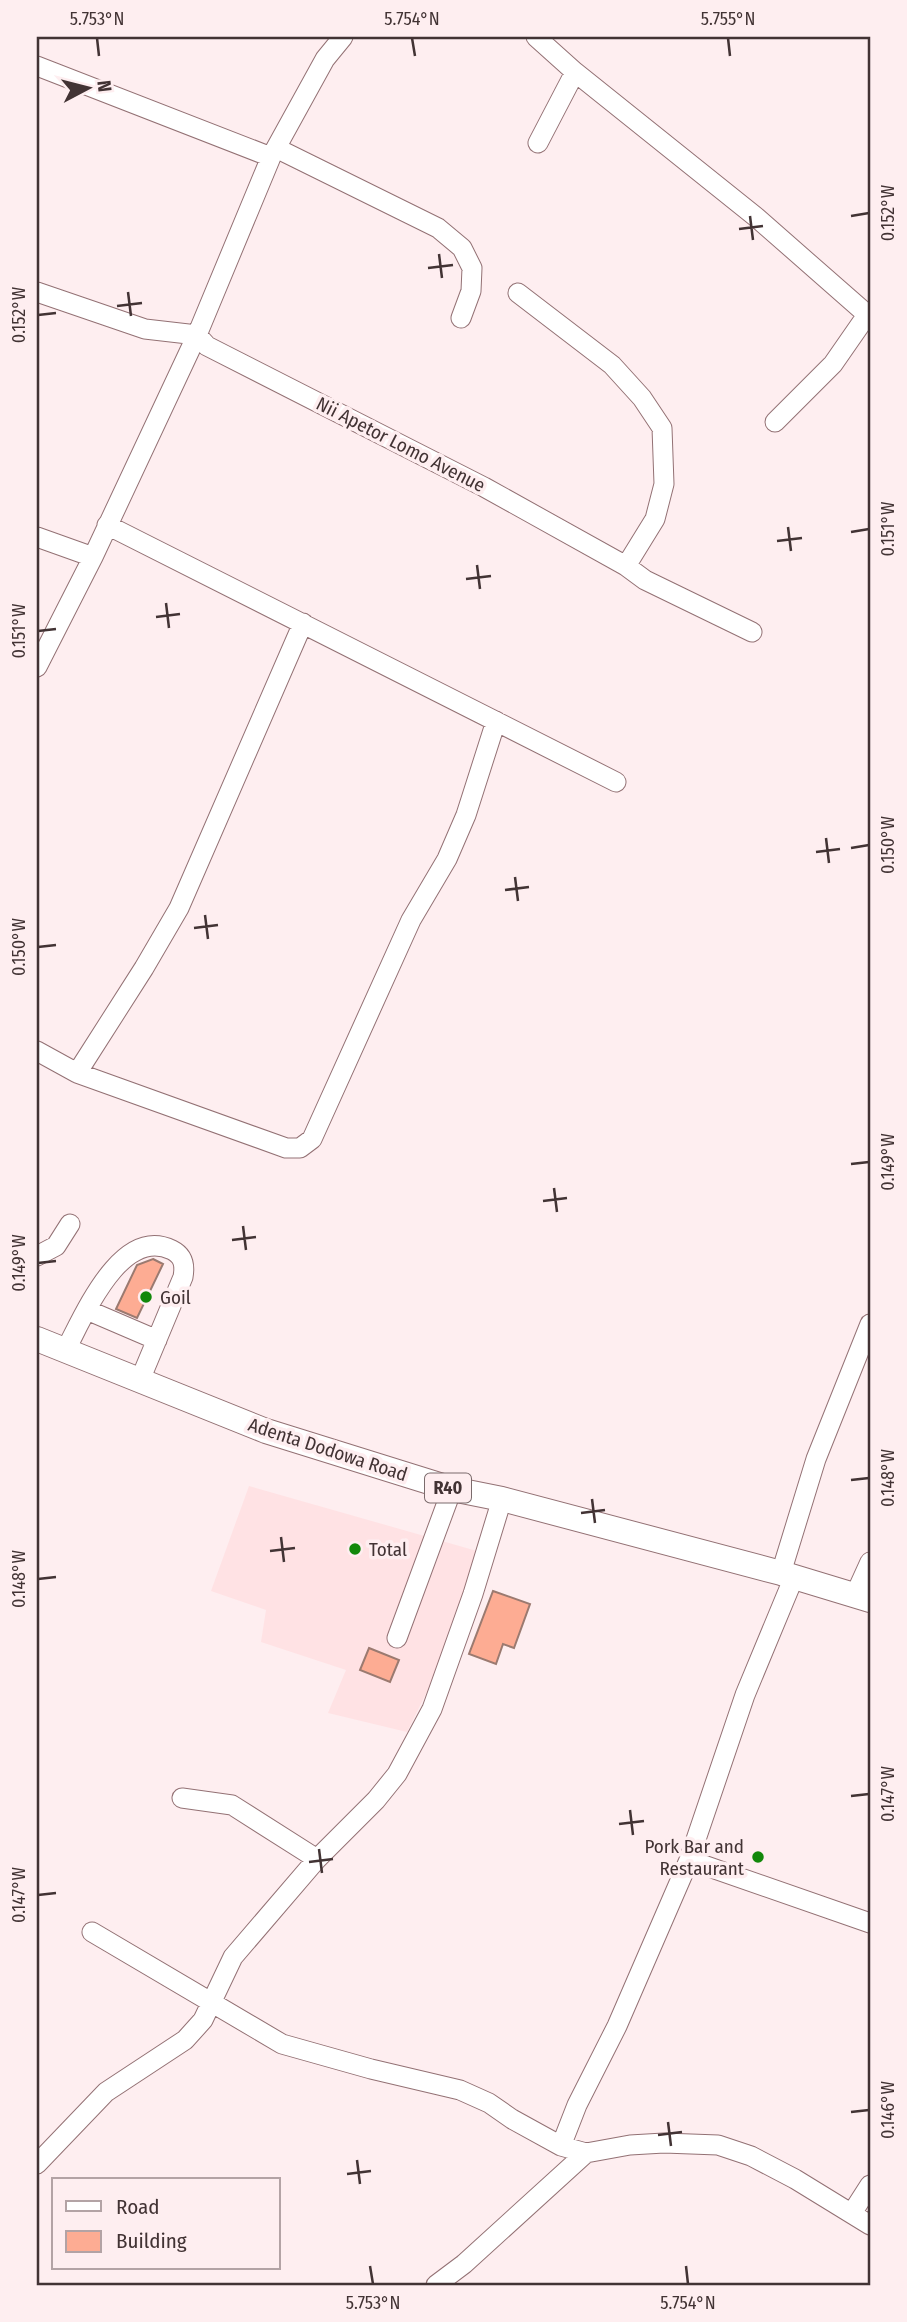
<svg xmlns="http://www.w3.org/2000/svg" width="907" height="2322" font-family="'Fira Sans Condensed',sans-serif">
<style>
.built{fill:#ffe2e4}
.building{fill:#fdac93;stroke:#9b7a70;stroke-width:2}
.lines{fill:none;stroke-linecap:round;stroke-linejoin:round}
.minor-casing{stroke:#937174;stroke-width:21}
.major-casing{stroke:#937174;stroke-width:26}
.minor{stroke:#fff;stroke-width:19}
.major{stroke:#fff;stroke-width:24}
.ticks{fill:none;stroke:#423334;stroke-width:2.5}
.poi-dot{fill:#12880a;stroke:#feeef0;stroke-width:2.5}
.labels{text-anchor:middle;stroke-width:7;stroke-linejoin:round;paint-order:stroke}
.shield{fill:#feeef0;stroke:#7a6b6c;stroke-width:2}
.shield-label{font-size:18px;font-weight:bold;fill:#423334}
.street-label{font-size:19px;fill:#423334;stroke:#feeef0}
.poi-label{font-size:19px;fill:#423334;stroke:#feeef0;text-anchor:start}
.neatline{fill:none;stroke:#423334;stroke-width:2.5}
.ticks-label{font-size:18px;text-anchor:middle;fill:#423334}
</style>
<rect width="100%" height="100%" fill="#feeef0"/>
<path class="built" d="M249 1486 484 1553 457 1631 407 1732 328 1713 346 1670 261 1642 266 1610 211 1591Z"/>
<path class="building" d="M153 1259 163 1264 137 1318 116 1309 137 1265Z
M493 1591 530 1604 514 1648 503 1644 496 1664 469 1654Z
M369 1648 399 1660 390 1682 360 1670Z"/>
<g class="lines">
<defs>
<path id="minor" d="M536 37 575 72 756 217 870 317
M37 66 271 157
M538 143 575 72
M276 148 438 228 462 248 472 268 471 291 461 318
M37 292 145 329 197 335 207 346 484 487 626 566 645 580 752 632
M518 293 612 365 642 398 662 428 664 484 655 519 626 566
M775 422 833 364 867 315
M107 525 616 782
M37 537 93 557
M37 667 93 557 197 335 271 157 325 59 343 37
M37 1051 77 1073 144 968 179 908 303 623
M77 1073 286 1148H300L312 1139 411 920 447 859 466 815 496 721
M37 1256 56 1246 70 1224
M87 1310 157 1340
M65 1351C84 1316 121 1225 172 1250 184 1256 185 1266 183 1277L140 1380
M781 1573 816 1459 870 1324
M855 1595 870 1562
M397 1638 452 1489
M182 1798 232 1805 317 1859
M689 1860 870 1923
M92 1932 282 2044 371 2069 460 2090 489 2103 512 2119 561 2146 586 2153
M561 2146 577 2105 617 2026 689 1860 745 1695 794 1577
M37 2164 106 2092 185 2040 203 2020 233 1957 317 1859 376 1800 397 1774 432 1709 473 1594 502 1499
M852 2213 870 2185
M436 2285 464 2264 586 2153 630 2145 664 2143 718 2145 751 2156 795 2179 870 2225"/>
<path id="major" d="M37 1339 266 1431 452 1489 502 1499 781 1573 870 1600"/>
</defs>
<use href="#minor" class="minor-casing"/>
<use href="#major" class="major-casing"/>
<use href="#minor" class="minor"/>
<use href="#major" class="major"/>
</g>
<path class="ticks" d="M97 38 99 56M412 38 415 56M728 38 730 56M750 216 753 240M851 216 869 213M739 229 763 226M439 254 442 278M428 268 453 265M128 292 131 316M117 306 142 303M38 315 56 313M788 527 791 551M851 532 869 529M777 541 802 538M477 565 480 589M466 579 491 576M166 603 169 628M156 617 180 614M38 631 56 629M826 838 829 863M851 848 869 845M816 852 840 849M515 877 518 901M505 890 529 887M205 915 208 939M194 928 218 925M38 947 56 945M851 1164 869 1162M554 1188 557 1212M543 1201 567 1198M243 1226 246 1250M232 1240 256 1237M38 1263 56 1261M851 1480 869 1478M592 1499 595 1523M581 1513 605 1510M281 1537 284 1562M270 1551 295 1548M38 1579 56 1577M851 1796 869 1794M630 1810 633 1835M619 1824 644 1821M319 1849 322 1873M309 1862 333 1859M38 1895 56 1893M851 2112 869 2110M668 2122 671 2146M658 2135 682 2132M357 2160 360 2184M347 2174 371 2171M370 2266 373 2284M686 2266 688 2284"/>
<g class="poi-dot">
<circle cx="146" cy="1297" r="7"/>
<circle cx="355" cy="1549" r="7"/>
<circle cx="758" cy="1857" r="7"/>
</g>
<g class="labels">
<rect class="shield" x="425" y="1473.5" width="46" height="29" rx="5"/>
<g class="shield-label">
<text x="448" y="1494">R40</text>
</g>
<g class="street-label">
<text transform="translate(401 444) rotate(27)" y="7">Nii Apetor Lomo Avenue</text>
<text transform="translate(328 1449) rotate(18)" y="7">Adenta Dodowa Road</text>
</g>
<g class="poi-label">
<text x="160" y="1304">Goil</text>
<text x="369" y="1556">Total</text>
<text x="744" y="1853" text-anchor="end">Pork Bar and<tspan x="744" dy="22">Restaurant</tspan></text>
</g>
</g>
<rect width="907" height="2322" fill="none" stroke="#feeef0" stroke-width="77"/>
<rect x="52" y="2178" width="228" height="91" fill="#feeef0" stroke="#b3a3a5" stroke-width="2"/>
<rect x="66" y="2201" width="35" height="10" fill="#ffffff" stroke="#b3a3a5" stroke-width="2"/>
<text x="116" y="2214" font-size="21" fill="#423334">Road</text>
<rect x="66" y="2231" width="35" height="21" fill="#fdac93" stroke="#b3a3a5" stroke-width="2"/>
<text x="116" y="2248" font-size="21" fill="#423334">Building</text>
<g transform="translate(88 88) rotate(83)" stroke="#feeef0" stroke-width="5" paint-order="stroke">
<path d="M0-5L12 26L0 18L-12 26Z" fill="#423334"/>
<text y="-10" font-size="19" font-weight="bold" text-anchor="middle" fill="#423334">N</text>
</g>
<rect x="38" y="38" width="831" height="2246" class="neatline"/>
<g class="ticks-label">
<text x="97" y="25">5.753°N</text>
<text x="412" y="25">5.754°N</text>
<text x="728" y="25">5.755°N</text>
<text transform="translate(888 213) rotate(-90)" y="6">0.152°W</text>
<text transform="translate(19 315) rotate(-90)" y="6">0.152°W</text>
<text transform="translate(888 529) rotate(-90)" y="6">0.151°W</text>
<text transform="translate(19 631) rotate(-90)" y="6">0.151°W</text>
<text transform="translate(888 845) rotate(-90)" y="6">0.150°W</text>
<text transform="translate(19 947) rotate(-90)" y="6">0.150°W</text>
<text transform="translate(888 1162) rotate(-90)" y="6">0.149°W</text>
<text transform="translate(19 1263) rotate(-90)" y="6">0.149°W</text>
<text transform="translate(888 1478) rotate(-90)" y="6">0.148°W</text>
<text transform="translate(19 1579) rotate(-90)" y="6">0.148°W</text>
<text transform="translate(888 1794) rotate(-90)" y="6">0.147°W</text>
<text transform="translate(19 1895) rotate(-90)" y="6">0.147°W</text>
<text transform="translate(888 2110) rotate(-90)" y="6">0.146°W</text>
<text x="373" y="2309">5.753°N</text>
<text x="688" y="2309">5.754°N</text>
</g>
</svg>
